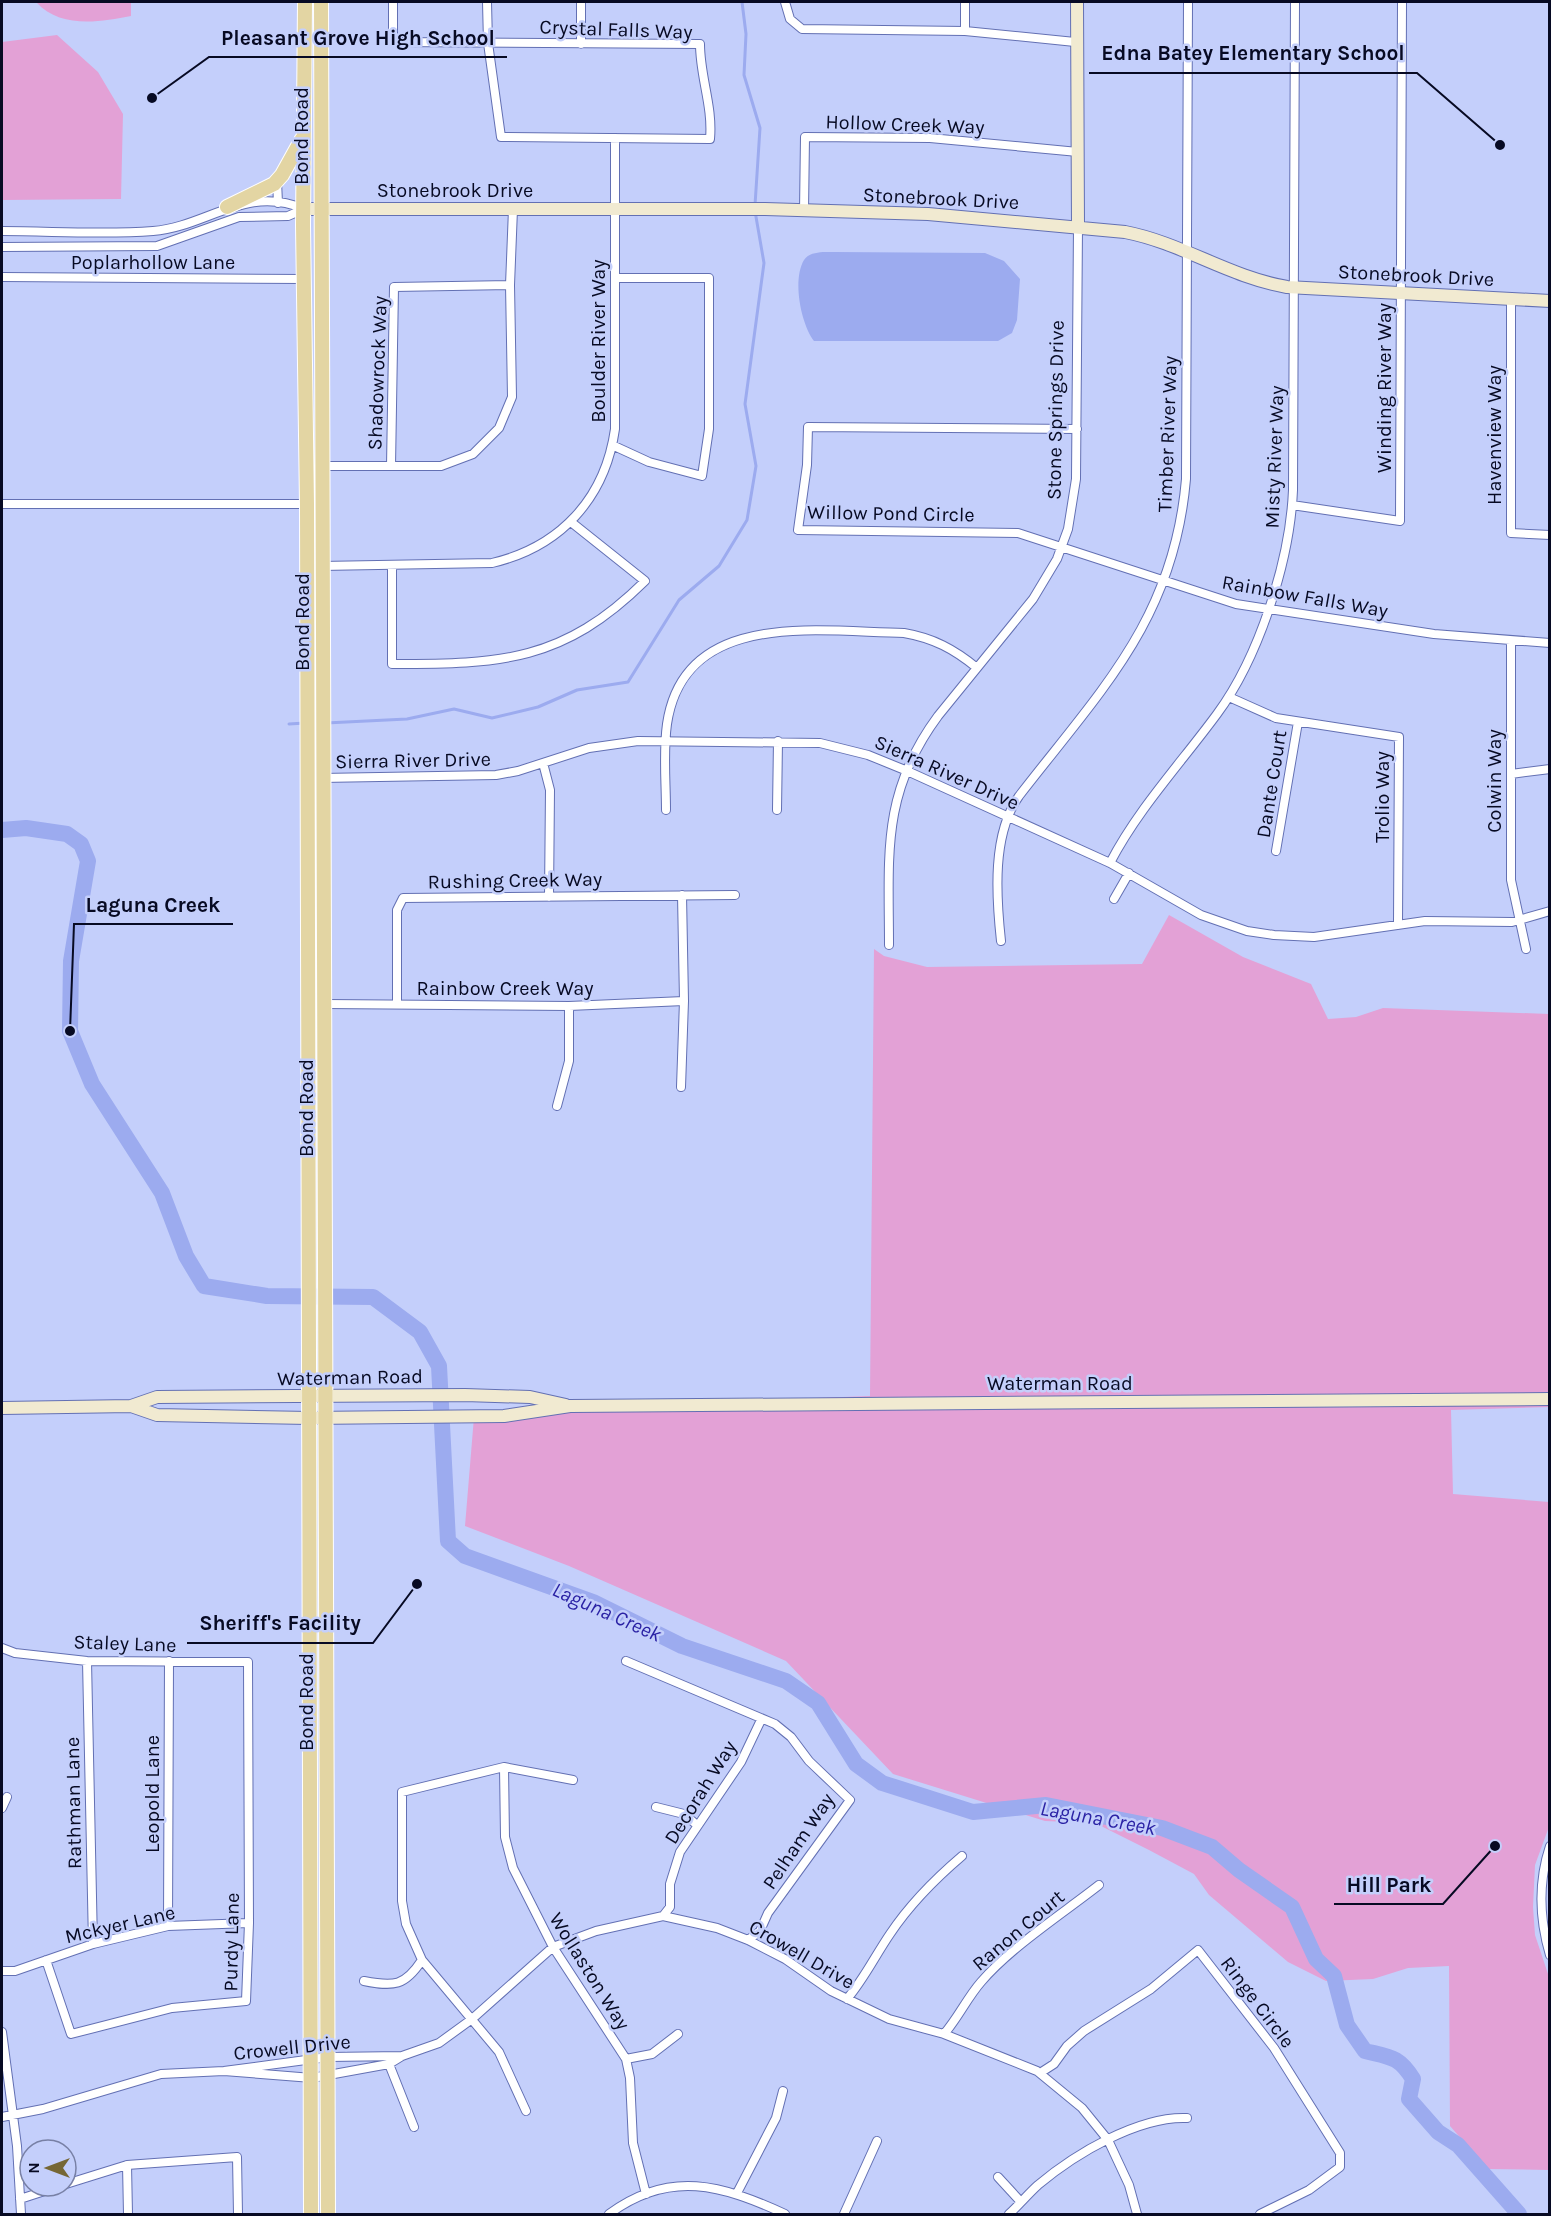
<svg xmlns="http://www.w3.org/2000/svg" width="1551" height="2216" font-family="Karla,sans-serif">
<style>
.green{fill:#e3a1d6}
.water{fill:#9cabef}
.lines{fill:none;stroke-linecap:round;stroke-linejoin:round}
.stream{stroke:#9cabef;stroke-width:3}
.river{stroke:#9cabef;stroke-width:16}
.street-casing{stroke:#6370b3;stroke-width:10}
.secondary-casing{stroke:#6370b3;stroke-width:14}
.primary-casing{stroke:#fff;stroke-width:16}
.street{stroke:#fff;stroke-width:8}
.secondary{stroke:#f1ead1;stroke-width:12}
.primary{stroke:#e3d5a3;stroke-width:14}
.labels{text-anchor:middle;stroke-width:5;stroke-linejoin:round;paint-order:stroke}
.street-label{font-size:20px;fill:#070a23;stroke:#c4cffb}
.water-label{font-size:21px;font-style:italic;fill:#2b23a5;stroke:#c4cffb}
.leader{fill:none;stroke:#070a23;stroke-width:2}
.callout-dot{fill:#070a23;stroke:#c4cffb;stroke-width:2}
.callout-label{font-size:21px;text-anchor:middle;font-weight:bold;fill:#070a23;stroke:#c4cffb;stroke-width:5;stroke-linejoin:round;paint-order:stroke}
</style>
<rect width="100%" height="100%" fill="#c4cffb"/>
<path class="green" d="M36 2H131V16C99 22 61 29 36 2Z
M57 35 98 72 123 114 121 199 2 200V42Z
M1169 915 1243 957 1311 984 1328 1019 1356 1017 1383 1008 1549 1014V1407L1451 1410 1453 1494 1549 1502 1550 1824 1535 1865 1533 1907 1535 1935 1549 1977V2170L1488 2169 1450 2126 1449 1966 1408 1968 1373 1979 1326 1981 1288 1962 1209 1895 1194 1874 1149 1850 1095 1823 1045 1821 893 1774 786 1661 569 1566 465 1526 474 1417 605 1406 870 1396 874 949 884 956 927 967 1142 964Z"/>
<path class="water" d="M834 252 985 253 1004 261 1020 279 1017 320 1012 333 998 341H814C801 324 792 280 804 260 810 251 824 252 834 252Z"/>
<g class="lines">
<path class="stream" d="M742 2 746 34 744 75 760 128 755 205
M326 723 407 719 454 709 492 718 538 707 577 690 628 682 679 600 719 566 747 520 756 466 745 404 764 263 755 211
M289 724 305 723"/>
<path class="river" d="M2 830 26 828 67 834 81 844 88 861 71 961 70 1031 92 1084 162 1193 186 1256 204 1286 267 1296 373 1297 420 1332 439 1366 448 1541 465 1556 593 1602 682 1646 786 1681 818 1703 856 1764 882 1783 973 1812 1046 1805 1162 1828 1212 1847 1239 1870 1292 1907 1316 1959 1334 1976 1347 2025 1365 2051C1390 2057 1399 2056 1413 2079L1409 2099 1438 2132 1458 2145 1519 2214"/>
<defs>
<path id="street" d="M393 2V42C495 43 597 44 700 44 700 77 713 106 710 139L501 137 488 43 487 2
M785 2 790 19 802 29 965 31 1075 42
M965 31V2
M581 44V2
M277 181 278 203
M804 211 805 137 930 138 1078 152
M2 231C52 231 103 235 153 231 206 227 246 184 304 209
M2 247 157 246 239 217 288 216 304 209
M2 277 305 279
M1511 299V533L1550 535
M1077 429 808 427 807 465 798 530 1018 533 1236 604 1434 634 1550 643
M612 445 649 462 702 476 709 429V278H615
M321 466H441L473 454 499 428 512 397 510 285 513 209
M391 466 394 287 510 285
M2 504H307
M1292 505 1400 521 1402 2
M392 565V664C501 664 563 662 645 581L571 522
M321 566 492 563C560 547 605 499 615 429V138
M1511 641V880L1526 949
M1229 697 1276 718 1399 737 1398 925
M543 763 550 790 549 897
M1511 774 1550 769
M321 778 496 775 518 771 589 748 638 741 820 743 868 755 905 770 1110 863 1201 915 1247 931 1274 935 1314 937 1425 921 1512 922 1550 911
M666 810C666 782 663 752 667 724 684 608 820 632 904 633 933 638 954 649 977 668
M777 810 778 741
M1276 851 1298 722
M1110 863C1138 809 1181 763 1217 714 1259 657 1290 561 1293 490L1295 2
M1114 899 1129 873
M1001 941C996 895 992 834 1019 796 1101 690 1174 619 1186 479L1188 2
M889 945C889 855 881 793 938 716L1033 599 1057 559 1068 529 1076 479 1078 227
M326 1004 569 1006 684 1001
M397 1004V910L403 898 735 895
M681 1087 684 1001 682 895
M557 1106 569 1061V1006
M2 1648 15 1653 87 1661 248 1662 249 1923 246 2001 172 2008 71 2034 46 1960
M87 1661 93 1944
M626 1661 775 1724 791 1737 809 1761 850 1800 768 1913 760 1931 748 1940
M504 1767 505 1837 513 1868 553 1947 626 2059 630 2078 633 2143 646 2194
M656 1807 684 1814 697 1825
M2 1808 7 1797
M1550 1846C1538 1882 1539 1918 1550 1955
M663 1916 670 1907V1884L680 1852 741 1762 761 1720
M168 1926 169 1661
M2 1971H15L93 1944 168 1926 249 1923
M364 1981C394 1987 405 1986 422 1960
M847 1999C864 1979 875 1956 890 1934 910 1904 935 1879 962 1856
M2 2032 17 2146 21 2214
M944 2034C958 2018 967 1998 981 1982 1011 1947 1062 1914 1099 1885
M626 2059 652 2054 678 2034
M389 2064 414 2127
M224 2071 312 2078 389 2064 402 2056 439 2043 472 2019 553 1947 596 1931 663 1916 717 1928 748 1940 785 1959 831 1991 889 2019 944 2034 1037 2071 1082 2108 1108 2140 1129 2185 1137 2214
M1040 2073 1054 2064 1067 2046 1084 2031 1151 1989 1198 1950 1274 2048 1340 2153V2167L1309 2190 1260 2214
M526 2111 499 2052 422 1960 406 1924 402 1901V1792L504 1767 573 1780
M2 2117 43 2109 161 2074 224 2071 328 2057 402 2056
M127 2165 128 2214
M998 2177 1021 2202
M66 2184 127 2165 237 2157 238 2214
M737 2193 776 2118 783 2091
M20 2199 60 2186
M609 2214C670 2169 722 2185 785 2214
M844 2214 877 2141
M1009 2214C1019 2205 1028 2194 1038 2185 1075 2154 1138 2116 1187 2118"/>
<path id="secondary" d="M1077 2 1078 227
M304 209H765L928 214 1125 232C1182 243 1229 277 1287 287L1550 301
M131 1406 157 1415 309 1418 504 1416 570 1406 1550 1399
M2 1408 131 1406 157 1397 465 1395 530 1397 566 1405"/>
<path id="primary" d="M305 2 303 225 307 504 311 2214
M321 2 328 2214
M227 207 274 184 282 175 302 139"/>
</defs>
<use href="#street" class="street-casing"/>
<use href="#secondary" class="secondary-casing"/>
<use href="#primary" class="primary-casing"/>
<use href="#street" class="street"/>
<use href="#secondary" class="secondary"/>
<use href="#primary" class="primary"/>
</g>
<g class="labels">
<g class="street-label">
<text transform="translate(616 29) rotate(2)" y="7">Crystal Falls Way</text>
<text transform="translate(905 124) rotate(2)" y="7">Hollow Creek Way</text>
<text transform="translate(301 136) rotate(-90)" y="7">Bond Road</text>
<text x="455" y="197">Stonebrook Drive</text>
<text transform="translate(941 198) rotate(3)" y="7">Stonebrook Drive</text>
<text x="153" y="269">Poplarhollow Lane</text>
<text transform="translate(1416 275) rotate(3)" y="7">Stonebrook Drive</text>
<text transform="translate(598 341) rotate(-90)" y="7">Boulder River Way</text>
<text transform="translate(377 373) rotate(-88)" y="7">Shadowrock Way</text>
<text transform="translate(1384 388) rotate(-90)" y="7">Winding River Way</text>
<text transform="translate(1055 410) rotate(-89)" y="7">Stone Springs Drive</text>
<text transform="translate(1167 434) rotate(-88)" y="7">Timber River Way</text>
<text transform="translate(1494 435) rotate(-90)" y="7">Havenview Way</text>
<text transform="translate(1274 457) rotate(-88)" y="7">Misty River Way</text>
<text transform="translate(891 513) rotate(1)" y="7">Willow Pond Circle</text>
<text transform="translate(1305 596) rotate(10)" y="7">Rainbow Falls Way</text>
<text transform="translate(302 622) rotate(-90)" y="7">Bond Road</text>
<text transform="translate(413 760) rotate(-1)" y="7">Sierra River Drive</text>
<text transform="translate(947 772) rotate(24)" y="7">Sierra River Drive</text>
<text transform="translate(1494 781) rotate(-90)" y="7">Colwin Way</text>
<text transform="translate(1271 784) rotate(-81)" y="7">Dante Court</text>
<text transform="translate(1382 797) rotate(-90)" y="7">Trolio Way</text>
<text transform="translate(515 880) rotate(-1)" y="7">Rushing Creek Way</text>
<text x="505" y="995">Rainbow Creek Way</text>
<text transform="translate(306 1108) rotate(-90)" y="7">Bond Road</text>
<text transform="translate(350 1377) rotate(-1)" y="7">Waterman Road</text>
<text x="1060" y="1390">Waterman Road</text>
<text transform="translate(125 1643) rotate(2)" y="7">Staley Lane</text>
<text transform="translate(306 1702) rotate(-90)" y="7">Bond Road</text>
<text transform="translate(700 1792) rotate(-58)" y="7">Decorah Way</text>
<text transform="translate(152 1794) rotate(-90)" y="7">Leopold Lane</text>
<text transform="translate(73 1803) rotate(-91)" y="7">Rathman Lane</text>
<text transform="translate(798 1841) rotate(-56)" y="7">Pelham Way</text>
<text transform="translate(120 1924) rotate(-13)" y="7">Mckyer Lane</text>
<text transform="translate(1018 1930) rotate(-40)" y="7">Ranon Court</text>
<text transform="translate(231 1942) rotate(-89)" y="7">Purdy Lane</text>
<text transform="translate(802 1954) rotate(30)" y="7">Crowell Drive</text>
<text transform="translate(590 1971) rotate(58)" y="7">Wollaston Way</text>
<text transform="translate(1258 2002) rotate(53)" y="7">Ringe Circle</text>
<text transform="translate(292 2047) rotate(-6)" y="7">Crowell Drive</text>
</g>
<g class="water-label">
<text transform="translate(607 1612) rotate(24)" y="7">Laguna Creek</text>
<text transform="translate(1098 1818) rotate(10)" y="7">Laguna Creek</text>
</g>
</g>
<path class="leader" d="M152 98L209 57H507M1500 145L1417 73H1089M70 1031L74 924H233M417 1584L373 1643H187M1495 1846L1443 1904H1334"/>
<g class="callout-dot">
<circle cx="152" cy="98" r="6"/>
<circle cx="1500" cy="145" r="6"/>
<circle cx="70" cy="1031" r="6"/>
<circle cx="417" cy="1584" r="6"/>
<circle cx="1495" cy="1846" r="6"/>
</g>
<g class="callout-label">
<text x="358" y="45">Pleasant Grove High School</text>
<text x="1253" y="60">Edna Batey Elementary School</text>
<text x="153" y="912">Laguna Creek</text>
<text x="280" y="1630">Sheriff's Facility</text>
<text x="1389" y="1892">Hill Park</text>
</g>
<rect width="1551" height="2216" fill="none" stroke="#070a23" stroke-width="6"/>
<g transform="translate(48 2168) rotate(270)"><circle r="28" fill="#c4cffb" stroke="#7880a5" stroke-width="1.5"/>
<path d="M0-4.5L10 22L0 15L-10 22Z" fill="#766735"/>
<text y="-9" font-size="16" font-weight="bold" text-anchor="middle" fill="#070a23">N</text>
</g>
</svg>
